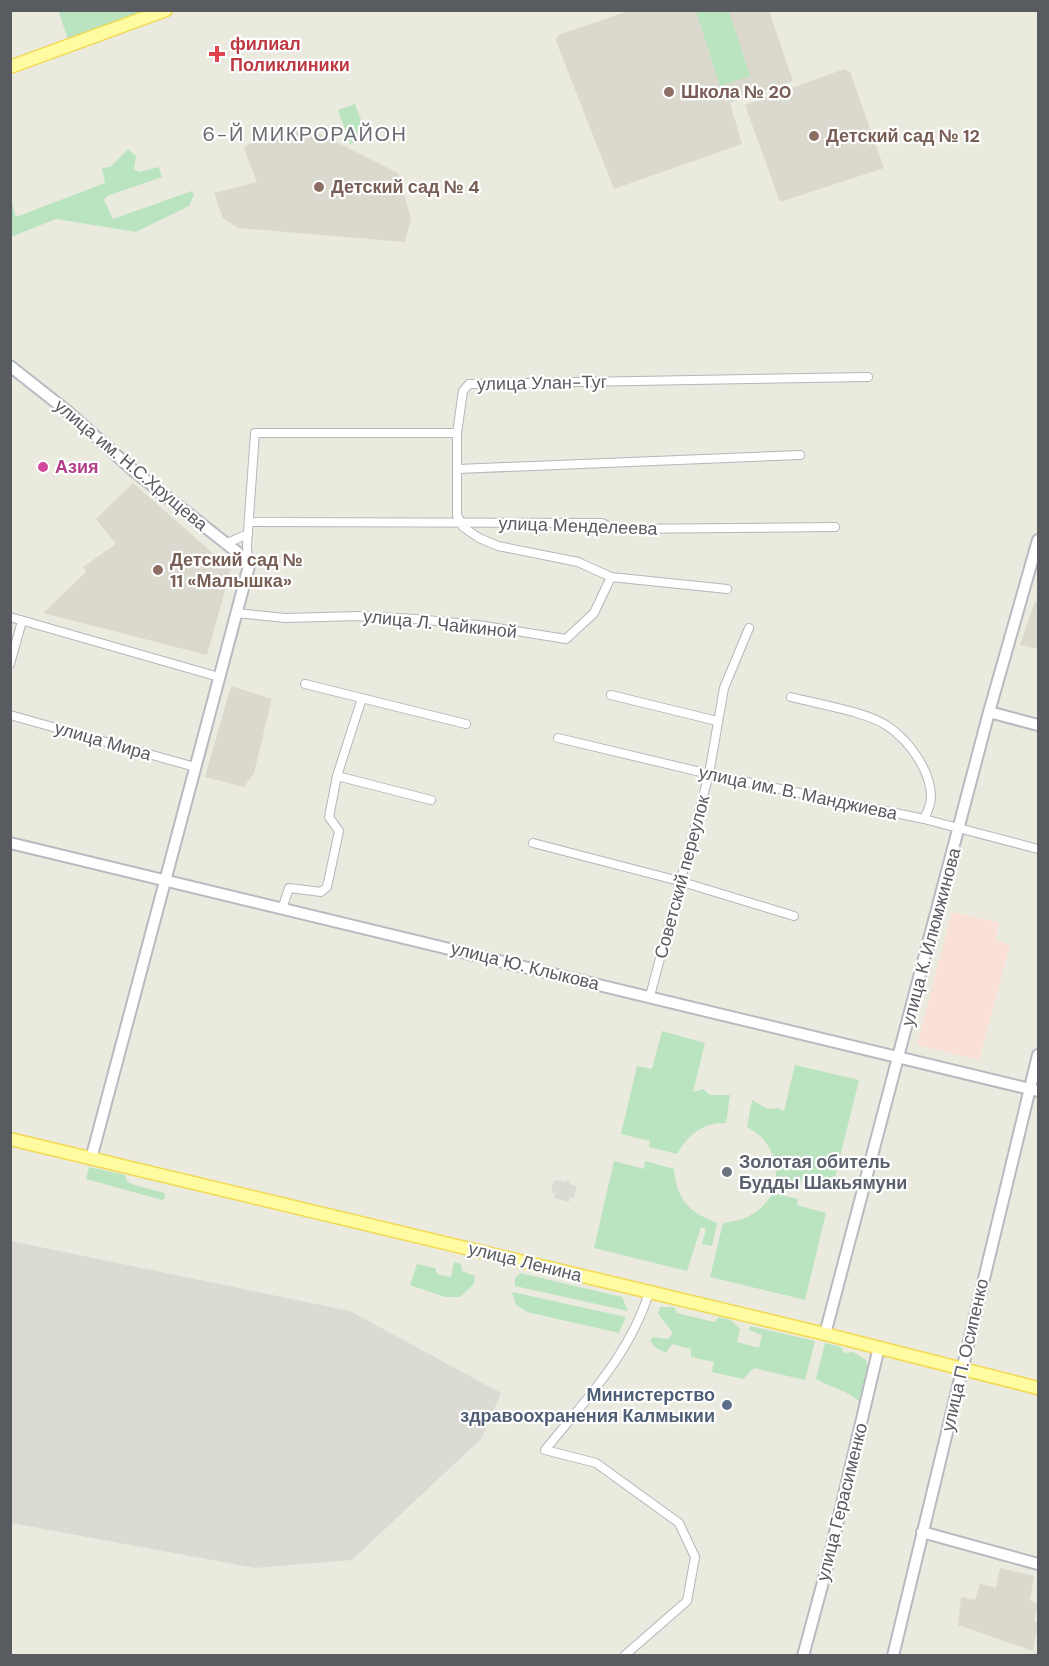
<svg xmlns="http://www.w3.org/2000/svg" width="1049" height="1666" font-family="'DM Sans',sans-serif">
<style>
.industrial{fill:#dcdbd3}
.education{fill:#dbd9cd}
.medical{fill:#fbe0d8}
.green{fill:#bae4bf}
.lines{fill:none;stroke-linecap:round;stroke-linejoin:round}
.street-casing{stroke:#b5b6bc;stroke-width:10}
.secondary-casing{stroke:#b8bac1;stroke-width:14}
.primary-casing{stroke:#f2d951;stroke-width:15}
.street{stroke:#fff;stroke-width:8}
.secondary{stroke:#fff;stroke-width:10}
.primary{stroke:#fffba0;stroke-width:12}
.health-dot{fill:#e0444e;stroke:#fff;stroke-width:2}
.education-dot{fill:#8d6e63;stroke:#fff;stroke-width:2}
.hotel-dot{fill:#d1479c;stroke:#fff;stroke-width:2}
.worship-dot{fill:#6b7280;stroke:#fff;stroke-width:2}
.service-dot{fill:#5c6f8a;stroke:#fff;stroke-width:2}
.labels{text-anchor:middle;stroke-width:4.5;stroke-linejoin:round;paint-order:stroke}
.health-label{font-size:18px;font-weight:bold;fill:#be3a42;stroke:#fff;text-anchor:start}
.education-label{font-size:18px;font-weight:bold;fill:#785e54;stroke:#fff;text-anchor:start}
.street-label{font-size:18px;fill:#585b60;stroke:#fff}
.hotel-label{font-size:18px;font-weight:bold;fill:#b23c85;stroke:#fff;text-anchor:start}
.worship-label{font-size:18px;font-weight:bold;fill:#5b616d;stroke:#fff;text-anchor:start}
.service-label{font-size:18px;font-weight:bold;fill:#4e5e75;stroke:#fff;text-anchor:end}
.neighbourhood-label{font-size:20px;letter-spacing:1.5px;fill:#696c72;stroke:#fff}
</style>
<rect width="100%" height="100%" fill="#ebeadf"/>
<path class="industrial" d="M554 1180 564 1182 568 1180 570 1184 577 1186 574 1198 570 1197 569 1202 554 1198 555 1193 551 1192Z
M11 1241 350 1311 501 1393 482 1438 352 1560 255 1568 11 1523Z"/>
<path class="education" d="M629 11H769L793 81 730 103 742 144 614 189 556 41 558 35Z
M844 69 850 72 884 168 780 202 745 105Z
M304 126 398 173 411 219 405 242 238 228 223 218 214 193 257 182 244 149 246 145Z
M133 483 231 569 207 655 43 613 86 572 83 567 116 544 96 519Z
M1035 601 1038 602V649L1020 645Z
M231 686 272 699 254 773 244 787 205 777Z
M1000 1568 1034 1576 1030 1600 1038 1604 1034 1621 1038 1623 1033 1651 958 1625 961 1597 975 1600 980 1584 996 1588Z"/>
<path class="medical" d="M952 912 999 923 995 940 1010 945 979 1060 917 1045Z"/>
<path class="green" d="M58 10H144V11L68 39Z
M696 11H729L750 76 720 86Z
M355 104 368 138 350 144 338 110Z
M128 149 136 156 134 169 139 172 159 167 162 177 107 196 104 200 113 219 192 191 194 195 189 206 136 232 56 219 11 237V200L16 217 105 183 102 168 110 167Z
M662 1031 705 1043 693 1092 703 1089 710 1095H730L726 1123C703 1122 688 1135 677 1154L649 1147 650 1141 621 1134 637 1066 652 1069Z
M795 1065 859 1080 833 1185 802 1178 801 1185 776 1179C777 1156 768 1138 747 1127L752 1100 768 1109 778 1108 784 1111Z
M614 1161 644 1169 645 1161 674 1169C676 1199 690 1213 717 1223L712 1246 702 1244 706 1229 701 1227 687 1271 594 1248Z
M89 1167 125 1175 127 1182C141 1187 152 1190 165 1193V1198L162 1200 86 1179Z
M773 1193 798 1199 797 1205 826 1213 805 1300 710 1277 723 1223C747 1220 760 1213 773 1193Z
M454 1262 461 1264 462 1271 475 1276 474 1284 460 1297H445L410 1285 417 1264 435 1268 437 1274 451 1277Z
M520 1273 622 1297 628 1311 515 1286V1278Z
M512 1292 626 1317 619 1333 527 1312 516 1305Z
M660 1307H674L677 1313 714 1322 719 1317 731 1320 740 1329 737 1342 759 1348 762 1335 749 1330 750 1326 815 1341 805 1380 754 1368 743 1379 712 1372 714 1362 691 1357V1349L672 1344 666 1353 656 1348 650 1341 653 1337 668 1339 673 1333 658 1314Z
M825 1343 841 1347 844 1353 853 1352 866 1360 868 1372 860 1402C847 1390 831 1388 816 1379Z"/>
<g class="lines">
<defs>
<path id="street" d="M458 469 800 455
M249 522 602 523 614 529 835 527
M225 544 248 534
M248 565 247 545 255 433H457
M727 589 611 577 578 562 498 546 479 538 463 527 457 515V433L463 391 469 384 868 377
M236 613 285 618 359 616 416 619 478 625 566 639 594 613 611 577
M10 617 219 677
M10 664 22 621
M305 684 466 724
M611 695 717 721
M791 697C817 704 869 712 889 727 910 742 931 771 931 797 931 804 927 813 924 819
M10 715 195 767
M558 738 709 774 924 819 1038 849
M337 776 431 800
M533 843 679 881 794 916
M282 909 289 888 321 892 327 887 339 831 329 817 337 776 362 698
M650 996 709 774 724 688 749 628
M624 1656 687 1601 695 1557 679 1523 596 1463 545 1450C584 1402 631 1353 649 1292"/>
<path id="secondary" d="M10 366 67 411 134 471 237 552 249 566 91 1159
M989 712 1038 725
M10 843 1038 1091
M825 1334 989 712 1038 540
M922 1532 1038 1564
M803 1656 826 1571 879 1347
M893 1656 1038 1055"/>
<path id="primary" d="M10 67 166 10
M10 1139 825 1334 1038 1388"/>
</defs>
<use href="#street" class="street-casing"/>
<use href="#secondary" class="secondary-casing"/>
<use href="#primary" class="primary-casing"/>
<use href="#street" class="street"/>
<use href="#secondary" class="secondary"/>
<use href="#primary" class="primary"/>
</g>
<path class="health-dot" d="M214 45h6v6h6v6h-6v6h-6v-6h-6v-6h6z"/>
<g class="education-dot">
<circle cx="669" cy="92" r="6"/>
<circle cx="814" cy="136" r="6"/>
<circle cx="319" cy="187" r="6"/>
<circle cx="158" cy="570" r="6"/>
</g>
<circle class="hotel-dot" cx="43" cy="467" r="6"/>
<circle class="worship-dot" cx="727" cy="1172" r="6"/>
<circle class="service-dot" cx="727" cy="1405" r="6"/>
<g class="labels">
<g class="health-label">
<text x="230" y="50">филиал<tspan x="230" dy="21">Поликлиники</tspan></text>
</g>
<g class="education-label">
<text x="681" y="98">Школа № 20</text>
<text x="826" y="142">Детский сад № 12</text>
<text x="331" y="193">Детский сад № 4</text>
<text x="170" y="566">Детский сад №<tspan x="170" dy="21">11 «Малышка»</tspan></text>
</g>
<g class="street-label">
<text transform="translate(542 383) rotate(-1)" y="6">улица Улан-Туг</text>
<text transform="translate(131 465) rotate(40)" y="6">улица им. Н.С.Хрущева</text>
<text transform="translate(578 526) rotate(2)" y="6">улица Менделеева</text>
<text transform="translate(440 624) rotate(6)" y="6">улица Л. Чайкиной</text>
<text transform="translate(103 741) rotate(16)" y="6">улица Мира</text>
<text transform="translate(798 793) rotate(12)" y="6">улица им. В. Манджиева</text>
<text transform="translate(682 877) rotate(-75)" y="6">Советский переулок</text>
<text transform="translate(931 937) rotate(-75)" y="6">улица К. Илюмжинова</text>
<text transform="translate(525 966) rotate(14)" y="6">улица Ю. Клыкова</text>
<text transform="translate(525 1262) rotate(14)" y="6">улица Ленина</text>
<text transform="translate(965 1355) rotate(-77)" y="6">улица П. Осипенко</text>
<text transform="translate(842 1502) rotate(-76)" y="6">улица Герасименко</text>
</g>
<g class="hotel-label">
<text x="55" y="473">Азия</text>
</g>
<g class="worship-label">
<text x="739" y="1168">Золотая обитель<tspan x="739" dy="21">Будды Шакьямуни</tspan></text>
</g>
<g class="service-label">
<text x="715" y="1401">Министерство<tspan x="715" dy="21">здравоохранения Калмыкии</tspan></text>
</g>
<g class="neighbourhood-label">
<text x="305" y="141">6-Й МИКРОРАЙОН</text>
</g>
</g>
<rect width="1049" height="1666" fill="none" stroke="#585b60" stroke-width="24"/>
</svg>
